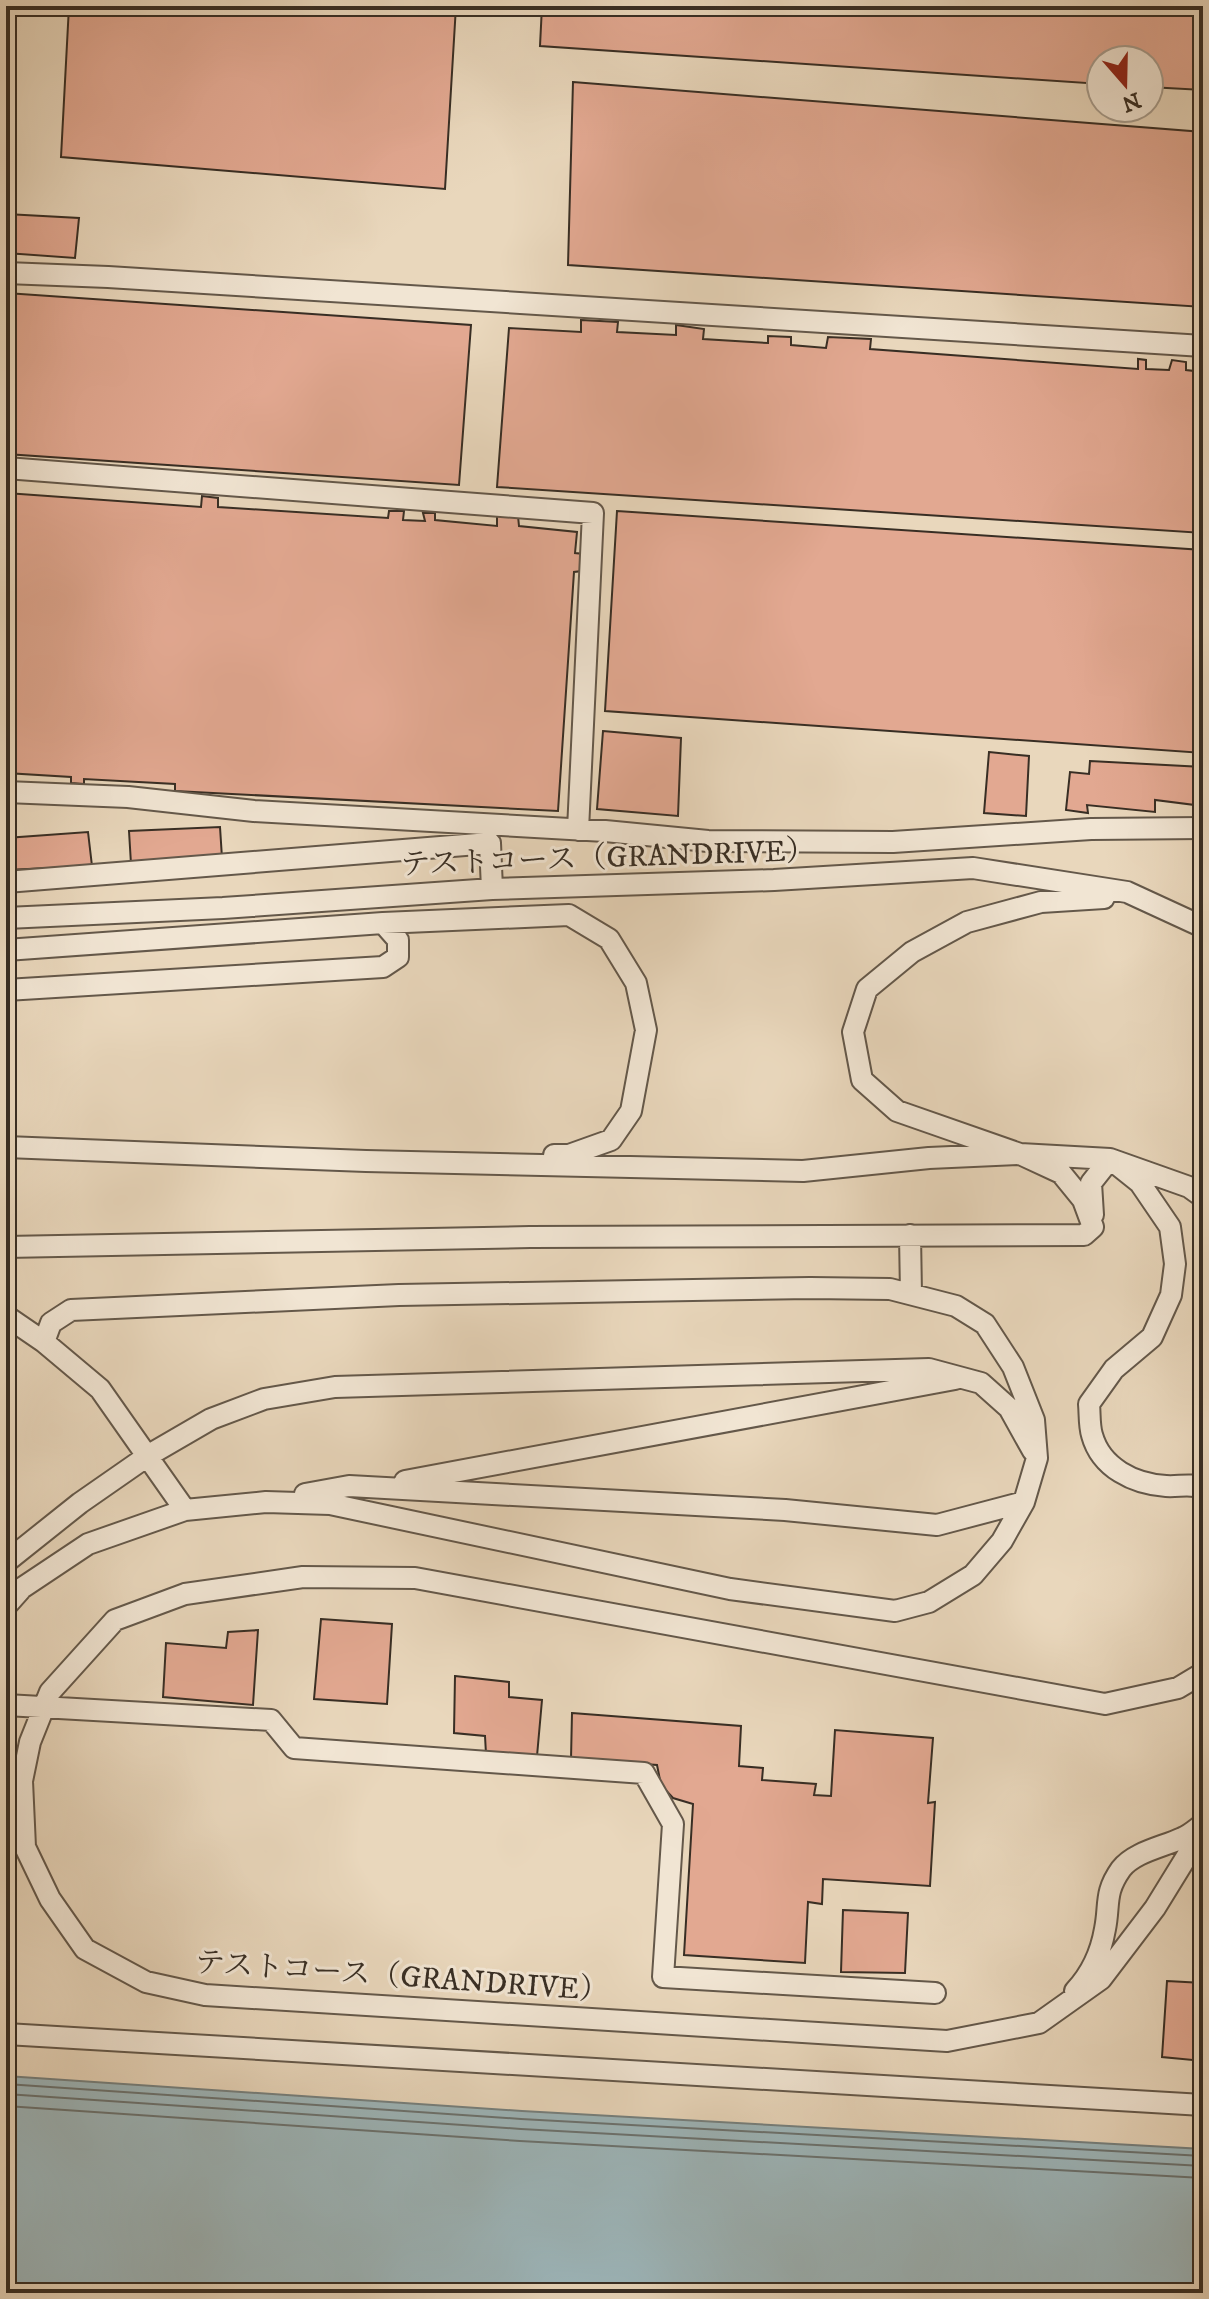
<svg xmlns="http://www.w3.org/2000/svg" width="1209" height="2299" font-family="'IM FELL DW Pica','Noto Serif JP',serif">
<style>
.water{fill:#9db7bc;stroke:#75807f;stroke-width:2}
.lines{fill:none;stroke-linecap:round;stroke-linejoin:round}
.shore{stroke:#6a7270;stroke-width:2}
.building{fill:#e2a891;stroke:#382e24;stroke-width:2}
.minor-casing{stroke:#64584a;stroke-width:24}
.minor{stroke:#f1e5d3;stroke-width:20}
.labels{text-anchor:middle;stroke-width:6;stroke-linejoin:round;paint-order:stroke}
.street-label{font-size:30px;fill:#382e24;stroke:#f1e5d3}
</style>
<rect width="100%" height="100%" fill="#e9d7bc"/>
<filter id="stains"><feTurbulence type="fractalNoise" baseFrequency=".0025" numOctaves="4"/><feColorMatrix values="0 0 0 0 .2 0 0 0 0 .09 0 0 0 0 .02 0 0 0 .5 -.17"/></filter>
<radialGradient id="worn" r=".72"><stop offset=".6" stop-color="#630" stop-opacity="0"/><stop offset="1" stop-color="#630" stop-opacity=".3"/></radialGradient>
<path class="water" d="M6 2076 522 2111 1203 2149V2293H6Z"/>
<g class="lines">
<path class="shore" d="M6 2084 521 2119 1203 2156
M6 2094 521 2129 1203 2166
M6 2106 520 2141 1203 2178"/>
</g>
<path class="building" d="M69 6H456L445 189 61 157Z
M542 6H1203V90L1149 87V60H1101V84L540 46Z
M573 82 1203 132V307L568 265Z
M6 214 79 218 75 258 6 253Z
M6 293 471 325 459 485 6 454Z
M581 320 618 322 617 332 676 335V325L704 329 703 339 768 343V336L791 337V345L826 348 828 337 871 339 870 349 1138 369V359L1146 360V369L1169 370 1172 360 1186 362V370L1203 372V533L497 487 509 328 581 332Z
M6 493 201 507 202 496 218 498V507L388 518 389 511H404L403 520 425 521 423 513H435V520L497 526V515L518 516 519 526 577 532 575 553 584 554 582 571 574 572 558 811 175 791V784L84 779V784L71 783V777L6 773Z
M617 511 1203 550V753L605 711Z
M603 731 681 738 678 816 597 809Z
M989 752 1029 756 1026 816 984 813Z
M1090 761 1203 767V806L1155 800V812L1087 805 1088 813 1066 810 1070 772 1089 774Z
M220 827 222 858 131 864 129 831Z
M88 832 92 866 6 870V838Z
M321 1619 392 1624 387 1704 314 1699Z
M258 1630 253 1705 163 1697 166 1643 226 1648 228 1632Z
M455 1676 509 1682V1697L542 1700 537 1756 486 1754 485 1736 454 1733Z
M572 1713 741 1726 739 1766 763 1768 762 1780 816 1784 814 1795 831 1796 835 1730 933 1738 928 1803 935 1802 930 1886 823 1879 822 1904 808 1902 805 1963 684 1955 693 1804 673 1798 661 1785 657 1765 571 1759Z
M843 1910 908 1913 905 1973 841 1972Z
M1167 1981 1203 1983V2061L1162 2057Z"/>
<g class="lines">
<defs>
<path id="minor" d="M6 273 108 277 1203 346
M6 468 593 513 578 830
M6 792 128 797 254 811 605 831 708 841 893 842 1091 829 1203 828
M6 882 490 843 492 889
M6 918 223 908 492 889 774 880 973 868 1127 892 1203 927
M6 950 383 923 569 915 609 939 636 983 646 1030 631 1111 611 1140 569 1155H554
M6 990 383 967 398 957V940L383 923
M6 1147 366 1161 803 1171 929 1158 1020 1154 1110 1159 1189 1187 1203 1197
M1093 1215 1091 1183 1110 1159 1140 1183 1170 1227 1175 1264 1171 1295 1152 1337 1114 1369 1089 1404C1090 1414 1089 1425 1092 1435 1101 1468 1134 1484 1166 1486 1179 1487 1191 1483 1203 1488
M1093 1227 1083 1200 1061 1173 1020 1154 897 1111 862 1080 853 1032 867 989 912 952 967 922 1041 902 1104 898
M910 1235 911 1294
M6 1247 530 1237 1084 1235 1093 1227
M6 1316 44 1342 100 1389 185 1510
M405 1481 955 1379
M305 1494 349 1486 785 1510 937 1525 1024 1502
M6 1562 80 1503 149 1455 211 1419 264 1399 335 1387 929 1369 981 1383 1009 1408 1033 1451
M6 1606 22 1588 88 1544 185 1510 266 1502 330 1504 730 1589 895 1611 929 1602 973 1575 1002 1541 1024 1502 1037 1458 1034 1420 1013 1367 985 1324 956 1306 890 1289 810 1288 399 1295 71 1310 51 1323 44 1342
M1203 1673 1178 1688 1105 1704 415 1578 303 1577 185 1594 115 1620 50 1692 30 1742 22 1781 25 1847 50 1899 85 1949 146 1982 205 1995 947 2041 1039 2023 1101 1979 1155 1908 1203 1830
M6 1705 271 1720 294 1748 644 1773 673 1824 663 1977 935 1993
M1075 1991C1091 1974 1101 1952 1105 1929 1110 1904 1104 1893 1121 1869 1134 1852 1163 1847 1182 1838 1190 1835 1196 1829 1203 1824
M6 2034 1203 2105"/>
</defs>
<use href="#minor" class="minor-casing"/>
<use href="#minor" class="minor"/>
</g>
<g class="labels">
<g class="street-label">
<text transform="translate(608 857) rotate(-2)" y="10">テストコース（GRANDRIVE）</text>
<text transform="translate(402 1976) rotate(4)" y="10">テストコース（GRANDRIVE）</text>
</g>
</g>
<rect width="1209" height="2299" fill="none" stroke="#e9d7bc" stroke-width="32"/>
<rect x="8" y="8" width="1193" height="2283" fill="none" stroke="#382e24" stroke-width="4"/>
<rect x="16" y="16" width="1177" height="2267" fill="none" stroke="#382e24" stroke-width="2"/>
<g transform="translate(1125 84) rotate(160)"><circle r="38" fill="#f1e5d3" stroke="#a79c8d" stroke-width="2"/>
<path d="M0-6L14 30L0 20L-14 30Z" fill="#8f2418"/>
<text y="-12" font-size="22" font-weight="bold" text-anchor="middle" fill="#382e24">N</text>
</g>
<rect width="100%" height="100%" filter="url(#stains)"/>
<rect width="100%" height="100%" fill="url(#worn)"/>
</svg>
